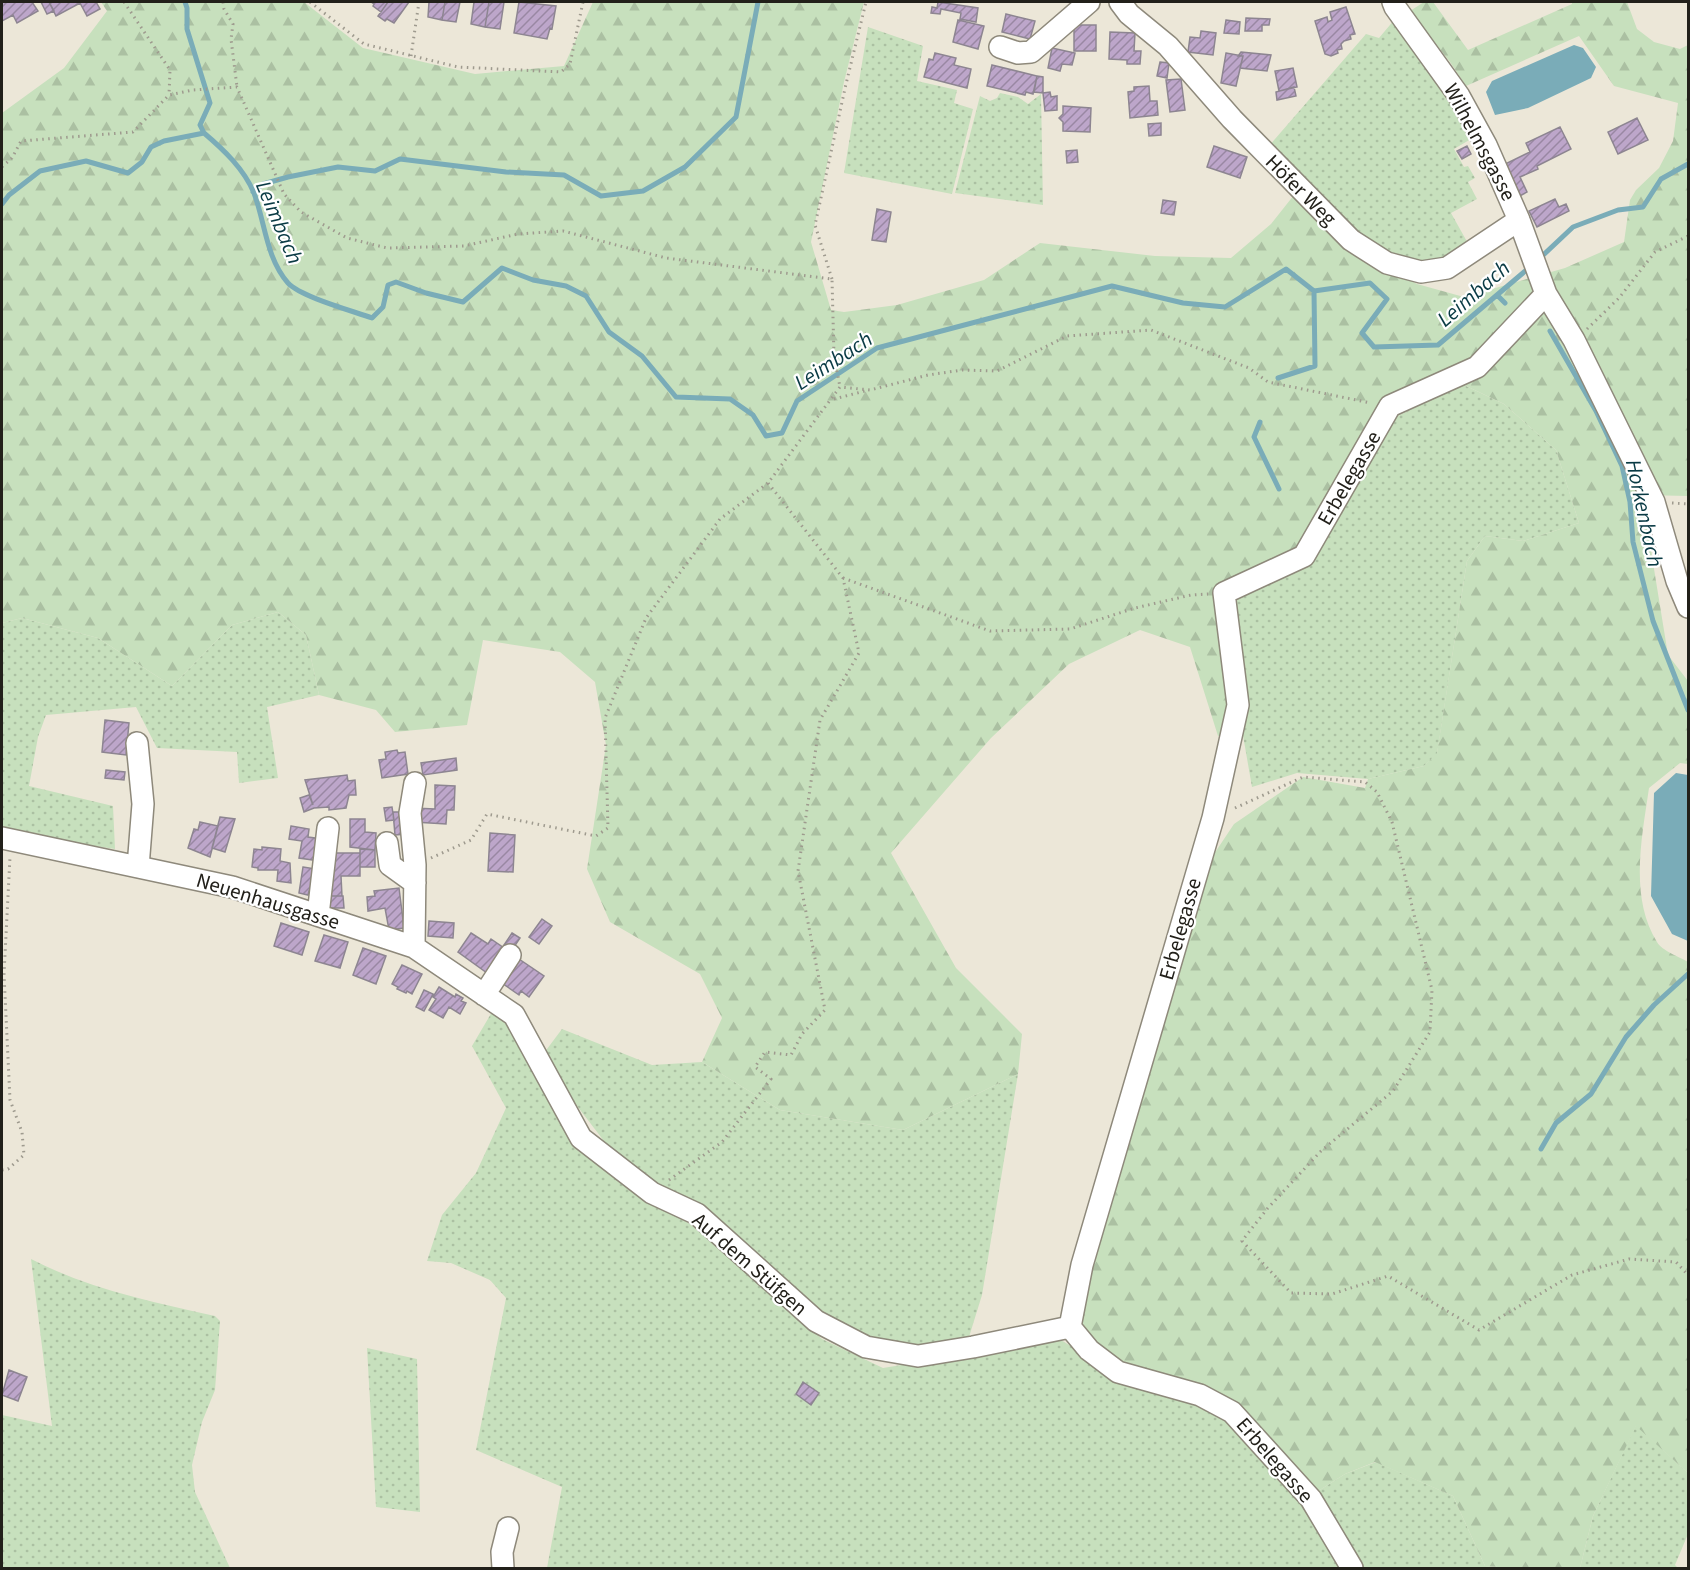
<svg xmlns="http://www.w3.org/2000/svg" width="1690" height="1570" font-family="'Source Sans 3',sans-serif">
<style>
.grass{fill:url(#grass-dots)}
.forest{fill:url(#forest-firs)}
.water{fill:#7aacb8}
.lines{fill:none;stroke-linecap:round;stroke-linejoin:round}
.stream{stroke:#7aacb8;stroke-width:5}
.building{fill:url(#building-hatch);stroke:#8d8591;stroke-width:1.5}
.minor-casing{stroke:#8e897b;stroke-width:24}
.path{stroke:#9e9a8e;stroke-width:3;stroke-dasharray:1.5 4.5;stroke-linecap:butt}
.minor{stroke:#fff;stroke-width:21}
.labels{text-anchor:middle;stroke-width:4.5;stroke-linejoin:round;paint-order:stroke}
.street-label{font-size:21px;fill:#22201a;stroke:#fff}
.water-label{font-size:22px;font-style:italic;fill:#093a44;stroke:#fff}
</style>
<defs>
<pattern id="grass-dots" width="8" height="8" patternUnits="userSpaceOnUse" patternTransform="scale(1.5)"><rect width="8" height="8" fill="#c7e0bd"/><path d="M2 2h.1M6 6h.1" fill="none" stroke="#abc0a2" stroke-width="1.8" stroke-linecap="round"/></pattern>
<pattern id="forest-firs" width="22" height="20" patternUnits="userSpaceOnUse" patternTransform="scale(1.5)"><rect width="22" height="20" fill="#c7e0bd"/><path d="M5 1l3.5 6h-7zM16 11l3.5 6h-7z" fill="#abc0a2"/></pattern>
<pattern id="building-hatch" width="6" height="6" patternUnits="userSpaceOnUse" patternTransform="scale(1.5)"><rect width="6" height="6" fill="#bda6ca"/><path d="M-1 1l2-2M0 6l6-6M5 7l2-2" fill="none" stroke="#9987a3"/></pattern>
</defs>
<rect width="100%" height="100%" fill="#ece7d8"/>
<path class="grass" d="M1395 19 1429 63 1471 139 1454 149 1464 167 1468 166 1475 178 1468 182 1477 199 1451 213 1470 247C1461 252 1448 262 1437 263 1374 271 1308 188 1268 147L1366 34 1379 38Z
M868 27 923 46 917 81 957 90 954 103 973 109 952 194 844 173Z
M1000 93 1018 97 1028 104 1041 94 1043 205 955 193 980 96 990 101 997 98Z
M1462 384 1504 404 1556 450 1579 523 1523 541 1485 536 1467 561 1437 754 1424 766 1368 779 1297 773 1252 787 1241 724 1233 611 1241 591 1398 416Z
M278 612 306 635 319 695 267 707 278 778 239 783 237 752 157 748 136 707 46 715 38 737 29 786 113 806 115 849 2 832V623L22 618 98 638 172 686 232 625Z
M492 1012 502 1013 576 1136 618 1181 705 1233 822 1339 883 1368 1059 1339 1117 1373 1231 1415 1306 1500 1345 1568H547L562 1487 476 1450 506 1298 490 1280 451 1263 427 1261 442 1215 476 1173 506 1108 472 1046Z
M562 1029 652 1065 702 1062 780 1110 903 1130 1018 1074 982 1295 969 1337 913 1346 852 1334 813 1307 727 1225 677 1196 614 1154 564 1089 544 1053Z
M31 1259C89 1289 152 1302 215 1316L220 1321 215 1390 202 1422 192 1465 195 1492 230 1568H2V1415L52 1426Z
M367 1348 417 1359 420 1512 376 1507Z
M1636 1425 1688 1473V1534L1675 1565 1678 1568H1580L1593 1516Z
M1376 1462 1453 1496 1485 1566 1511 1568H1358L1315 1493 1345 1474Z"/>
<path class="forest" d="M101 2H304L363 48 475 74 564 66 593 2H864L844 82 811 242 831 310 844 312 897 305 984 280 1040 243 1155 256 1231 258 1271 224 1294 195 1359 254 1417 284 1464 297 1565 268 1624 242 1630 200 1636 190 1659 168 1673 141 1678 103 1614 86 1579 36 1466 86 1450 62 1410 11 1424 2H1433L1468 50 1572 4V2H1627L1637 29 1654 42 1680 49 1688 45V496L1642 495 1668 655 1688 681V764L1680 763 1649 788C1642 837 1629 897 1657 942 1662 951 1680 957 1688 962V1473L1636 1426 1593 1516 1580 1568H1511L1485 1566 1453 1496 1375 1462 1345 1474 1312 1495 1234 1411 1120 1369 1087 1344 1079 1303 1206 866 1234 824 1303 777 1365 788 1368 779 1424 766 1437 753 1467 561 1485 536 1523 541 1579 523 1556 450 1504 404 1462 384 1398 416 1339 483 1312 546 1245 571 1227 613 1230 734 1218 736 1190 647 1140 630 1069 664 991 738 891 853 956 968 1022 1034 1018 1074 903 1130 780 1110 702 1062 722 1018 700 974 610 922 587 869 606 745 595 682 560 652 483 640 467 725 395 732 376 710 319 695 306 635 278 612 232 625 172 686 98 638 22 618 2 623V113L64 68 107 11Z"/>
<path class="water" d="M1574 45 1583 48 1596 67 1591 78 1528 108 1495 115 1486 92 1492 81Z
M1676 773 1688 775V941L1672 934 1651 896 1654 793Z"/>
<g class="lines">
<path class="stream" d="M185 2 187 8V29L210 103 200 125 204 133
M253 192 263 184 288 177 338 167 375 171 400 159 506 172 564 175 601 196 643 191 685 167 736 117 758 2
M2 204 9 195 40 171 86 161 128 173 142 162 151 147 164 141 204 133C224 150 244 169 254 193 265 222 266 258 288 283 301 297 353 311 372 318L383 307 388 285 396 282 426 293 463 302 502 268 533 280 566 286 586 296 609 332 642 356 676 397 730 399 753 415 766 436 782 433 797 401 877 348 1112 286 1183 303 1225 307 1286 269 1314 291 1370 283 1387 299 1362 333 1374 347 1438 345 1530 267
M1539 259 1573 227 1618 210 1643 207 1661 179 1688 164
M1498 296 1505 303
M1550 331 1596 411 1622 466 1630 502 1633 542 1653 621 1688 710
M1278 378 1315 366 1314 291
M1260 422 1254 437 1279 489
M1541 1149 1556 1123 1591 1094 1626 1037 1654 1005 1688 974"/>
</g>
<path class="building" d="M2 2H32L38 11 17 23 13 15 2 21Z
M41 2H49L54 11 47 14Z
M49 2H96L100 9 87 16 80 3 56 16Z
M371 2H388L381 12 373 6 374 4Z
M388 2H409L394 23 387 19 385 21 378 16Z
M429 2H445L442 20 428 17Z
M445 2H460L456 22 442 20Z
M474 2H489L485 27 471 24Z
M489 2H504L500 29 485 27Z
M519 2 556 6 552 29 550 28 547 39 514 33Z
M938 2 978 8 976 22 960 19 961 13 941 9 940 14 931 13 932 7 937 8Z
M1346 7 1355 34 1350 35 1351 39 1344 41 1341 44 1342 49 1337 50 1338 53 1331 56 1325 54 1315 21 1327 17 1328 22 1332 20 1330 12Z
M1006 14 1035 21 1030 39 1002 32Z
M1246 18 1270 19 1269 25H1262V31H1245Z
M958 20 984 26 978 49 953 42Z
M1226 20 1240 22 1239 34 1224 33Z
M1074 25H1096V51H1074Z
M1201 31 1216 33 1213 55 1188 52 1190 37 1200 38Z
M1110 32 1135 33 1134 51H1141L1140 64H1127V60L1109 59Z
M1052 48 1075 53 1072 65 1062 64 1060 71 1048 68Z
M1241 52 1271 55 1267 71 1240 68 1243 56H1238Z
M935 53 956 58 954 65 971 69 967 88 924 77 929 59 933 60Z
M1226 53 1243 56 1236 86 1221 83Z
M1160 62 1169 63 1167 78 1157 76Z
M992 65 1037 76 1033 94 1026 92 1025 95 987 86Z
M1293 68 1297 87 1279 91 1275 71Z
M1037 76 1043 77V93L1034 92Z
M1181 79 1185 110 1170 112 1166 80Z
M1149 86 1150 101H1157L1158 115 1130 118 1128 92 1134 91V87Z
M1294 87 1296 96 1277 100 1276 92Z
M1050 92 1051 97 1057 96V110L1045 111 1043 93Z
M1063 106 1091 108 1090 132 1063 131V122L1059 118 1063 114Z
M1637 118 1648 140 1618 154 1608 132Z
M1161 123V135L1149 136 1148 124Z
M1560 127 1571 149 1537 166 1538 169 1520 177 1527 192 1516 198 1501 166 1530 152 1526 143Z
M1214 146 1247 157 1240 178 1207 167Z
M1467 146 1471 154 1462 159 1457 151Z
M1077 150 1078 162 1067 163 1066 151Z
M1555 199 1559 207 1566 204 1569 211 1537 227 1529 211Z
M1163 200 1176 202 1174 215 1161 213Z
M877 209 891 212 886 242 872 240Z
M105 720 129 723 126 755 102 752Z
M397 750 398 753 405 752 408 774 382 778 379 760 386 759 385 752Z
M456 758 457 770 423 775 421 763Z
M106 770 125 772 124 780 105 778Z
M347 775 348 781 355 780 356 795H349L346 808 329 810V807L314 808 304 812 300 798 309 795 313 805 305 780Z
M435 785 455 786 454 810H447L446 824 414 822V808L435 809Z
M392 807 394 820 386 821 384 808Z
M393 812H405L407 834 395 835Z
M220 817 235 819 225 852 212 848Z
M350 819H365V832L376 833 375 850 350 847Z
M200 822 218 826 210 857 188 848 194 829 198 830Z
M291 826 309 829 308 837 322 839 319 861 299 858 302 841 289 839Z
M490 833 515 835 513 872 488 871Z
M262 847 281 849 280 861 290 863 291 883 277 881 278 870H258V868L252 867 254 849 262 850Z
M360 849 375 850V867H360Z
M333 853H360V876H341L342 896H330Z
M303 867 316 869 312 891H309L308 895 299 893Z
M399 888 404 928 389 930 385 908 368 911 367 897 375 896 374 891Z
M330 896H343L344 908H330Z
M542 919 552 926 539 944 529 937Z
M429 921 454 923 453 938 428 936Z
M281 923 309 932 302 955 274 946Z
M471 933 488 944 491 939 504 948 487 973 458 952Z
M512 933 520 938 512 950 504 945Z
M324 935 348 942 340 968 315 961Z
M363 948 386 956 376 984 353 975Z
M516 957 544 976 529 997 521 991 519 995 499 981Z
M402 965 422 974 412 994 407 991 406 993 397 989 398 987 392 984Z
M439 987 455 997 456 994 463 998 461 1001 466 1003 460 1014 449 1007 443 1018 429 1010 436 999 433 997Z
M424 990 433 994 424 1011 416 1007Z
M9 1370 27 1377 18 1401 2 1395Z
M803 1382 819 1393 811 1405 796 1394Z"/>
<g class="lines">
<defs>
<path id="minor" d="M1120 2 1129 14 1168 46 1232 119 1351 240 1387 263 1421 272 1447 268 1519 220
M1393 2 1395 7 1459 96 1486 145 1519 220 1546 294 1574 340 1654 502 1677 581 1688 607
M1000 47 1018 53 1031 52 1089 2
M137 743 143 804 138 867
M2 838 232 887 414 947 514 1015 581 1138 652 1193 697 1214 816 1321 866 1347 918 1356 973 1347 1070 1327
M387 843 390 865 415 883
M318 915 328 828
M414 947 415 865 410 813 415 783
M484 995 510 955
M503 1568 502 1552 508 1528
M1352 1568 1311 1499 1232 1412 1200 1395 1118 1372 1089 1350 1070 1327 1082 1265 1213 818 1238 705 1224 593 1304 556 1390 406 1477 367 1546 294"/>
</defs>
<use href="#minor" class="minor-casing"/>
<path class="path" d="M124 2 170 70 169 95
M223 2 224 9 233 24 231 39 237 87
M310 2 364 44 458 67 561 72 570 64 583 2
M411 56 419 2
M2 167 12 158 21 141 133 132 169 95 193 90 237 87 284 194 301 212 347 238 387 248 464 246 518 234 563 231 666 258 832 279 834 356 840 387
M832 279 815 225 846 84 866 2
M1587 329 1619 298 1655 252 1688 236
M834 399 865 391
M1672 503 1688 504
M843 578 990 631 1070 629 1135 608 1191 595 1208 594
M1235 808 1303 777 1365 782 1377 792 1392 822 1432 990 1430 1032 1393 1091 1321 1151 1267 1209 1242 1241 1291 1293 1332 1294 1388 1276 1479 1330 1572 1275 1629 1259 1676 1262 1688 1275
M431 858 471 840 487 814 596 836 608 828 605 718 646 618 720 519 768 483 840 387 870 390 928 375 962 370 997 371 1067 336 1151 330 1249 368 1268 382 1371 403
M2 1170 8 1169 24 1155 22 1132 10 1100 4 974 10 857
M669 1180 722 1142 771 1079 755 1067 765 1052 791 1055 802 1034 825 1010 798 871 820 720 859 653 843 578 768 483"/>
<use href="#minor" class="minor"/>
</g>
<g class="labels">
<g class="street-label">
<text transform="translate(1480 142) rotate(62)" y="7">Wilhelmsgasse</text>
<text transform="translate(1301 190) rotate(45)" y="7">Höfer Weg</text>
<text transform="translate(1349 478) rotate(-60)" y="7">Erbelegasse</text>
<text transform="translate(268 901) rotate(17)" y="7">Neuenhausgasse</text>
<text transform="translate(1180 929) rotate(-74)" y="7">Erbelegasse</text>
<text transform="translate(750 1264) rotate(41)" y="7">Auf dem Stüfgen</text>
<text transform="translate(1275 1460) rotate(49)" y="7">Erbelegasse</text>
</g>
<g class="water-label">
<text transform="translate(280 222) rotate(67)" y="8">Leimbach</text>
<text transform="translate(1473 293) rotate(-41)" y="8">Leimbach</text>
<text transform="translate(833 360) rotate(-33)" y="8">Leimbach</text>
<text transform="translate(1645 513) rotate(78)" y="8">Horkenbach</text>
</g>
</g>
<rect width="1690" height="1570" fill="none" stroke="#22201a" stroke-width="6"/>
</svg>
